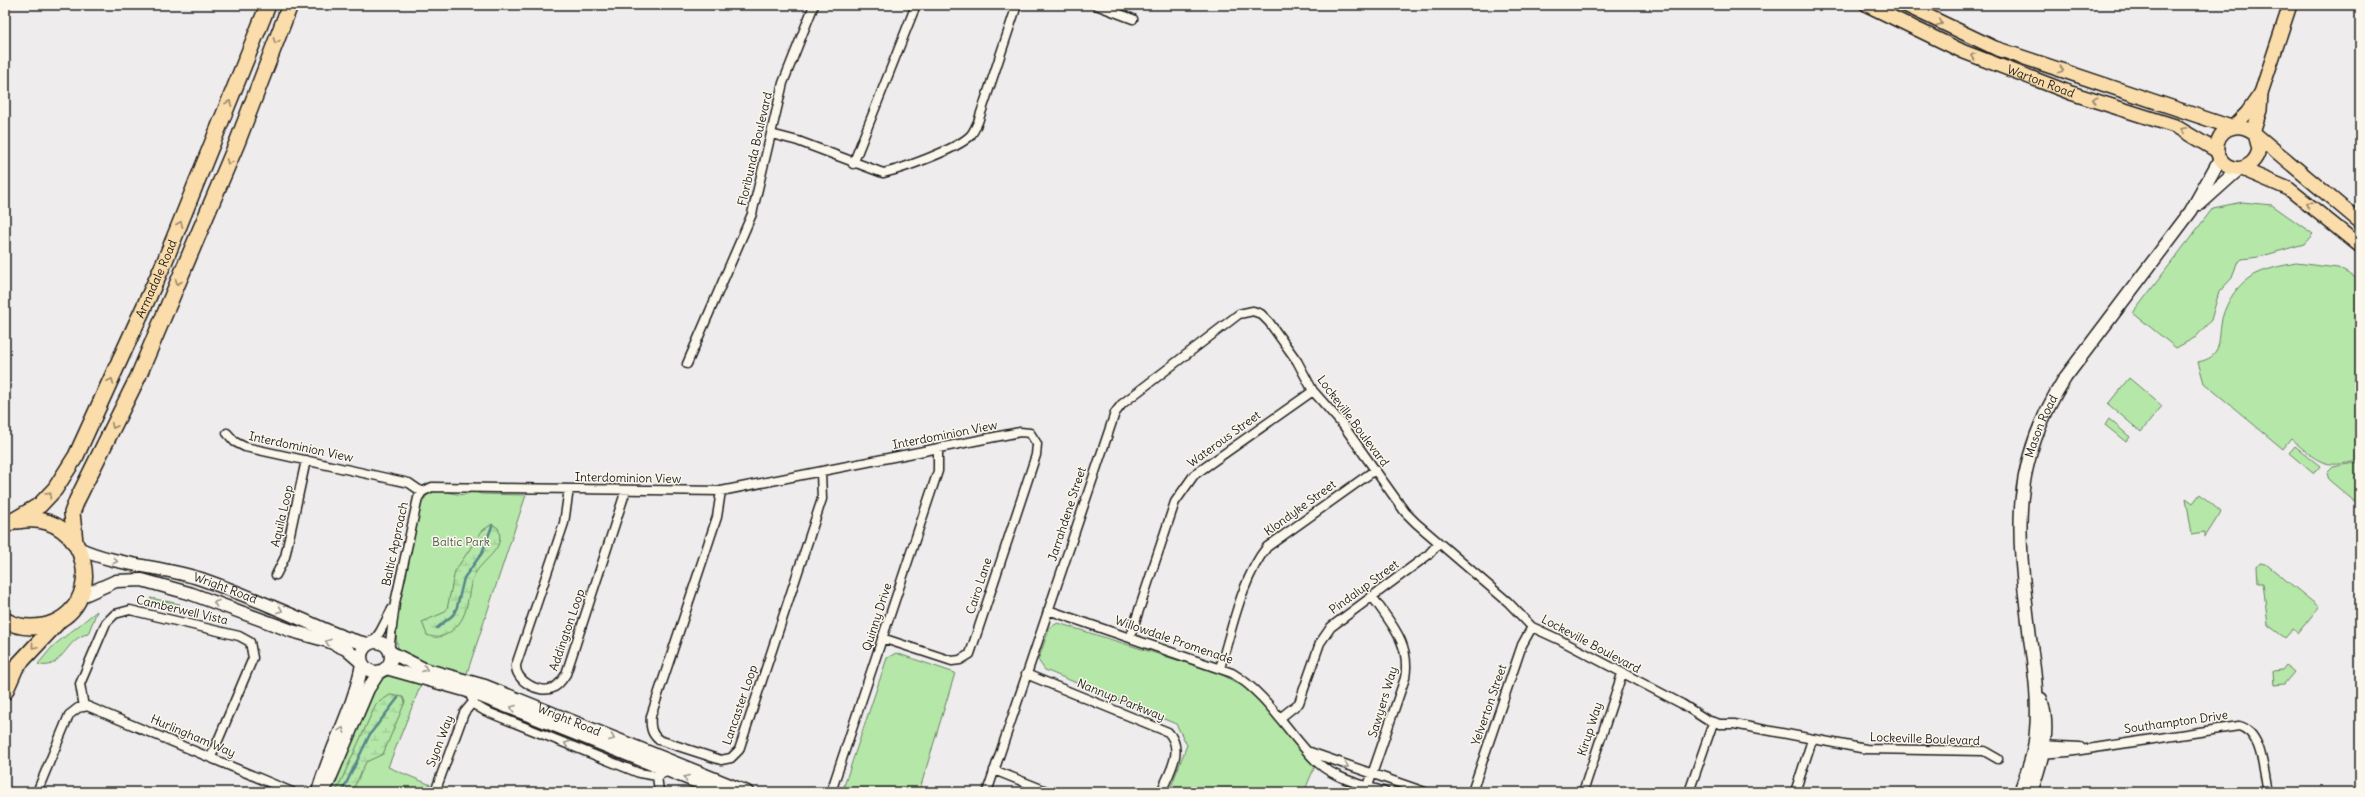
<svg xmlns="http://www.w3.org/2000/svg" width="2365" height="797" font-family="Delius,sans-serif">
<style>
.green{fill:#b4e7a8;stroke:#688262}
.wetland{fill:url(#wetland-marsh);stroke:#688262}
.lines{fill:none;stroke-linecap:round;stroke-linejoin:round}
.stream{stroke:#56868a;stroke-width:2.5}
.street-casing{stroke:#1c1c1c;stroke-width:11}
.secondary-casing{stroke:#1c1c1c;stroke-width:15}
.primary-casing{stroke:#1c1c1c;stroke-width:16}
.highway-casing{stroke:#1c1c1c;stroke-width:18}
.street{stroke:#fbf7ec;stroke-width:8}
.secondary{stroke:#fbf7ec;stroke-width:12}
.primary{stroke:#fbddab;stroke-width:13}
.highway{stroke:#fbddab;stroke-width:15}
.oneway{stroke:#97866b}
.oneway2{stroke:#97948e}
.labels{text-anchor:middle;stroke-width:3;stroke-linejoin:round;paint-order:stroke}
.street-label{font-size:12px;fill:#1c1c1c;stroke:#fbf7ec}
.park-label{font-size:12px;fill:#4a5946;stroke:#fbf7ec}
</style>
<defs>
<pattern id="wetland-marsh" width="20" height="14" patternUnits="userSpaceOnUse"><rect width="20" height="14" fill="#b4e7a8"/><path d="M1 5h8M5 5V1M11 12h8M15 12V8" fill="none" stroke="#9ac690"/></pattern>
</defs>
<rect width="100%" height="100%" fill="#efeced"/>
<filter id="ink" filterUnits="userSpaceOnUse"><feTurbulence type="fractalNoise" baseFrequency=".025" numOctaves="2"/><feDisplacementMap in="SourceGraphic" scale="8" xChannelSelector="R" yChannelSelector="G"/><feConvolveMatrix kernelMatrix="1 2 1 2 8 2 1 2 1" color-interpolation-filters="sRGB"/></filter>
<g filter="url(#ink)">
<path class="green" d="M2242 202 2272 205 2313 234 2304 244 2259 257 2242 259 2237 263 2232 278 2219 292 2211 320 2196 337 2176 348 2133 313 2213 208Z
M2296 263 2338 268 2360 280V460C2323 470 2319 462 2291 439L2283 449 2204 383 2198 362C2222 357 2218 344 2221 324 2223 308 2235 287 2249 278 2263 269 2281 266 2296 263Z
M2129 378 2162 406 2141 432 2108 404Z
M2109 419 2130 437 2126 442 2105 425Z
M2295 446 2320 466 2314 474 2289 453Z
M2360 462V500L2357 497 2354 501 2329 480 2327 473 2333 467Z
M438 490C449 491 462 499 473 491L481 494 526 495 466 676 431 668 399 650C388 630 414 533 420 506L427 495Z
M2200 494 2221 512 2205 537V532L2192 534 2186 498 2193 503Z
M2260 563 2266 564 2319 607 2298 633 2293 629 2285 638 2268 625 2263 583H2258L2257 567Z
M150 598 180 604C168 611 158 610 150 598Z
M97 611 88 634C66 637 61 673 38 664L53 646Z
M1058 623 1219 673 1251 691 1315 766 1304 792H1169L1187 745 1176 724 1045 670 1038 660 1050 627Z
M896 653 955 673 919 792H842L887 658Z
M2286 665 2294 672 2284 684 2274 685 2273 671 2282 670Z
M384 674 422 682 388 767 431 785 430 792H328L373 687Z"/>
<path class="wetland" d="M492 524 498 528C506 548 486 557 476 572 464 591 474 618 447 634 440 638 434 638 427 635L422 622 443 613 447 609 455 571 482 531Z
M390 695 403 697 405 702 383 754 366 762 352 792H336L376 704Z"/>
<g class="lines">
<path class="stream" d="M437 628 453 615 457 607 464 578 482 553 492 526
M342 792 370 734 398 698"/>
<defs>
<path id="street" d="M1096 5 1133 19
M771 134 798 141 883 173C902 169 957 149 970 136 974 132 976 126 978 122L1017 5
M853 164 916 5
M687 364 752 214 783 83 814 5
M227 433 235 442 245 447 409 483 422 492 432 487 721 491 1020 432 1030 433 1037 444 1036 455 970 654 960 660 952 661 882 638
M569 489 564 523 516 665C515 681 539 694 553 688 559 685 563 679 566 674L626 490
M721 491 717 517 651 716C650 726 651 734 659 740L721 760 731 758 739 750 822 499 821 472
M276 575 285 557 306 460
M1048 610 1232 673C1269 695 1288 734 1318 763 1336 779 1363 785 1385 792
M1130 637 1175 502 1194 475 1313 391
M373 642 380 632 392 609
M389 651 395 603 418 498 422 492
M1220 668C1232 629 1242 578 1267 547L1375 470
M1026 674 1168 732C1185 750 1169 773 1161 792
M468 691 475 705 485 711 639 773 657 776 668 771
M84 707 80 684 106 623 115 614 130 610 239 636 250 642 253 658 211 757
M1280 718 1299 703 1320 643 1331 627 1428 555 1438 544
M2039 745 2080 747
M1310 752 1425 792
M2038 754 2068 752 2239 726C2263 733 2263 771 2268 792
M994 770 1049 792
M657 776 659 792
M37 792 69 715 78 708 87 706 292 792
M435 792 464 713 473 702
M831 792 938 471V448
M987 792 1115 413 1122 404 1239 314 1253 311 1261 314 1269 322 1297 361 1313 391 1343 425 1405 512 1416 523 1508 602 1532 627 1558 639 1682 704 1707 720 1720 724H1734L1866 749 1984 751 1998 759
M1366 792 1405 678C1411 643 1391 624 1372 596
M1472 792 1522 645 1532 627
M1583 792 1622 674
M1689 792 1713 723
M1795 792 1812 740"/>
<g id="secondary">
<path d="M2200 204 2239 169"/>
<path id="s1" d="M78 548C117 566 161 566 201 579 233 590 264 603 294 616 318 626 342 639 368 644"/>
<path d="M80 597 116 581 142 580 192 594 292 631 328 641 346 649 361 662"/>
<circle cx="376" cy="657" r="15"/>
<path id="s2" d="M390 652 424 669 485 686 747 792"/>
<path d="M386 668 468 691 722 792"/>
<path d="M323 789 328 783 368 689 379 672"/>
<path d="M318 792C330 748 354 709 362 664"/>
<path id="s3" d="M2020 792C2027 772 2035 752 2036 731 2039 700 2034 668 2030 638 2018 536 2007 470 2065 378L2191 211 2220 159"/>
<path d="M2031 792C2042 761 2051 731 2041 699"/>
</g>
<g id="primary">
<path id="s4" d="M1867 5 1964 52 2071 93 2175 126 2217 151"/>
<path d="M1905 5 1995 48 2231 127"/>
<path d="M2234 126 2247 113 2261 93"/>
<path d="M2253 132 2260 110 2261 93 2290 5"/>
<path d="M2255 134 2259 149C2254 174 2223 175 2217 151 2215 130 2236 120 2253 132L2360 222"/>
<path d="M2242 169 2289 189 2360 246"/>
</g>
<g id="highway">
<path id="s5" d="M6 525 40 505 55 489 76 456 164 263 268 5"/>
<path d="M75 542 72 513 77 500 138 377 237 143 290 5"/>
<path d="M5 620C16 627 30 628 43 626 111 611 90 507 18 521"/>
<path d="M5 692 16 667 58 622"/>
</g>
</defs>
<use href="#street" class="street-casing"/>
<use href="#secondary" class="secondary-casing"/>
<use href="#primary" class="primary-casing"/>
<use href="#highway" class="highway-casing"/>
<use href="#street" class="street"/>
<use href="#secondary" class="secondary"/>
<use href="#primary" class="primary"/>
<use href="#highway" class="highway"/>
</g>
<defs><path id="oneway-chevron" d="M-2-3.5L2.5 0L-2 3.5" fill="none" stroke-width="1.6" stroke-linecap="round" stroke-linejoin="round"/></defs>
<g class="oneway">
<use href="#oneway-chevron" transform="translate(1940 23) rotate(27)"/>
<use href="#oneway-chevron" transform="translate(276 41) rotate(111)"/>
<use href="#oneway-chevron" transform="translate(1973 56) rotate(-159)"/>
<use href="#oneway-chevron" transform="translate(2061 70) rotate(17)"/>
<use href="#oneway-chevron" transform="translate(2095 100) rotate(-163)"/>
<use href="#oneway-chevron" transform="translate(229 103) rotate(-68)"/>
<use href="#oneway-chevron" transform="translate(2183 130) rotate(-153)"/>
<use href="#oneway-chevron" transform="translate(229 162) rotate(113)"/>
<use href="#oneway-chevron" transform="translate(2309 204) rotate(-143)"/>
<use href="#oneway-chevron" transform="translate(180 224) rotate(-68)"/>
<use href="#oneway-chevron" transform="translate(178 282) rotate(113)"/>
<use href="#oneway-chevron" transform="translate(111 381) rotate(-65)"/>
<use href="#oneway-chevron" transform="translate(114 426) rotate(116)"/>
<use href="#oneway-chevron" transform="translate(49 495) rotate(-46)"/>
<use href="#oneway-chevron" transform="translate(34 646) rotate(130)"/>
</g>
<g class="oneway2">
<use href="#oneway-chevron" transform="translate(115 561) rotate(12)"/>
<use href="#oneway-chevron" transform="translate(216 603) rotate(-160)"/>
<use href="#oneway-chevron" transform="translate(280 610) rotate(23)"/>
<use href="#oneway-chevron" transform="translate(328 642) rotate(-161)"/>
<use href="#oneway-chevron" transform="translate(425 669) rotate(20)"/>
<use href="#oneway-chevron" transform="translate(513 708) rotate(-159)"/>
<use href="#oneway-chevron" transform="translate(342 730) rotate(-69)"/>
<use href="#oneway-chevron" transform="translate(612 738) rotate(22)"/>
<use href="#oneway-chevron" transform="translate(567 744) rotate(-158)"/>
<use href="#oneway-chevron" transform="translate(1346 766) rotate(19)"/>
<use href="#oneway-chevron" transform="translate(686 778) rotate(-158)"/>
</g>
</g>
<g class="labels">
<g class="street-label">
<text dy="4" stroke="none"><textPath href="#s4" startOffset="190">Warton Road</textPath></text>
<text transform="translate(755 149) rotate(-77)" y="4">Floribunda Boulevard</text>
<text dy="4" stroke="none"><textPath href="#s5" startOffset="295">Armadale Road</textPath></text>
<text transform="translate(1353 421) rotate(53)" y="4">Lockeville Boulevard</text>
<text dy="4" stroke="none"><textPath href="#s3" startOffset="372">Mason Road</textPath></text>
<text transform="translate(945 435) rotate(-11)" y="4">Interdominion View</text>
<text transform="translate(1224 439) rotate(-36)" y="4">Waterous Street</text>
<text transform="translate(301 447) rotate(12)" y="4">Interdominion View</text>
<text transform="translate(628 478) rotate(1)" y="4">Interdominion View</text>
<text transform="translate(1300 508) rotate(-36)" y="4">Klondyke Street</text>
<text transform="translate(1067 514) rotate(-72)" y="4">Jarrahdene Street</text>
<text transform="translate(282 516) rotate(-77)" y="4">Aquila Loop</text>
<text transform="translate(395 544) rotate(-78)" y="4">Baltic Approach</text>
<text transform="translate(979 586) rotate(-72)" y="4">Cairo Lane</text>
<text transform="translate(1364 587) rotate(-36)" y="4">Pindalup Street</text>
<text dy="4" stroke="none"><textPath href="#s1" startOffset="153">Wright Road</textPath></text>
<text transform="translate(182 610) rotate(13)" y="4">Camberwell Vista</text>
<text transform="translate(877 617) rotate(-72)" y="4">Quinny Drive</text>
<text transform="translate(567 630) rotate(-71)" y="4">Addington Loop</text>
<text transform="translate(1174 640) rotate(19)" y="4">Willowdale Promenade</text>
<text transform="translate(1591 644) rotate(28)" y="4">Lockeville Boulevard</text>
<text transform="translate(1121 700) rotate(22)" y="4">Nannup Parkway</text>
<text transform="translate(1383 702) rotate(-73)" y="4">Sawyers Way</text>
<text transform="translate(740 705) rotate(-71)" y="4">Lancaster Loop</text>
<text transform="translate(1489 705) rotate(-71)" y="4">Yelverton Street</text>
<text dy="4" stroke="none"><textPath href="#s2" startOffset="192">Wright Road</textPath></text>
<text transform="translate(2176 722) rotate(-8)" y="4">Southampton Drive</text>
<text transform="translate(1590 729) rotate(-72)" y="4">Kirup Way</text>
<text transform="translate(193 736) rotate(23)" y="4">Hurlingham Way</text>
<text transform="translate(1925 739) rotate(2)" y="4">Lockeville Boulevard</text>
<text transform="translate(440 741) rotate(-69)" y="4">Syon Way</text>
</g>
<g class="park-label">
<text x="461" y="546">Baltic Park</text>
</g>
</g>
<rect width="2365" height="797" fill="none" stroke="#fbf7ec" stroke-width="20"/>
<rect x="10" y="10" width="2345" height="777" fill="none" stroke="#1c1c1c" stroke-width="1.5" filter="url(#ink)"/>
</svg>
